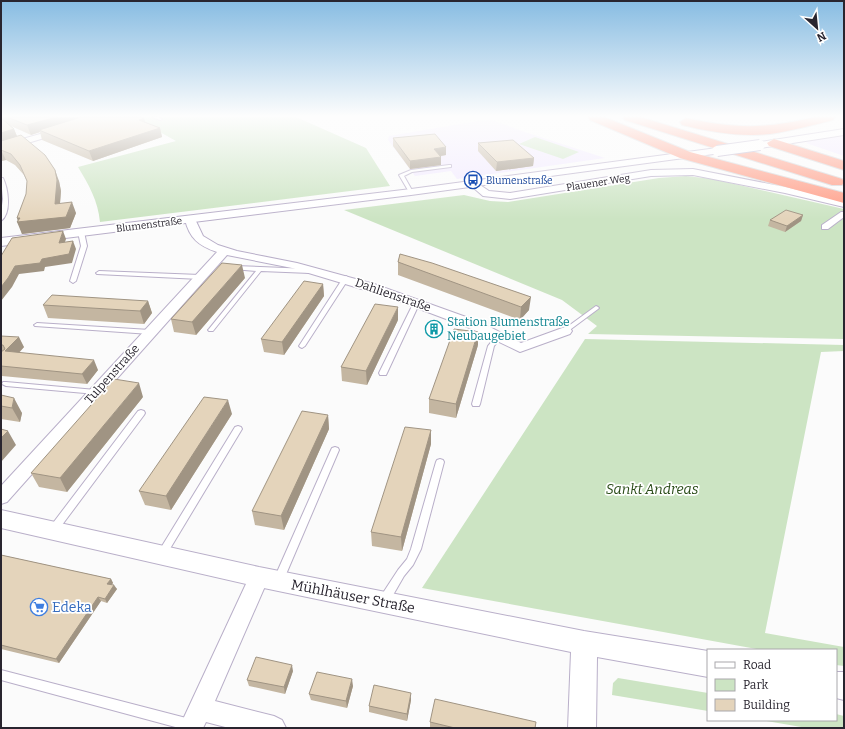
<svg xmlns="http://www.w3.org/2000/svg" width="845" height="729" font-family="Bitter,serif">
<style>
.built{fill:#f2eaff}
.green{fill:#cce4c3}
.lines{fill:none;stroke-linecap:round;stroke-linejoin:round}
.service-casing{stroke:#b9afc9;stroke-width:2}
.pedestrian-casing{stroke:#b9afc9;stroke-width:2}
.minor-casing{stroke:#b9afc9;stroke-width:2}
.tertiary-casing{stroke:#b9afc9;stroke-width:2}
.trunk-casing{stroke:#d8d8da;stroke-width:2}
.service{fill:#fff;fill-rule:evenodd}
.pedestrian{fill:#fff;fill-rule:evenodd}
.minor{fill:#fff;fill-rule:evenodd}
.tertiary{fill:#fff;fill-rule:evenodd}
.trunk{fill:#ff9b84;fill-rule:evenodd}
.tertiary-bridge-casing{stroke:#b9afc9;stroke-width:12;stroke-linecap:butt}
.tertiary-bridge{stroke:#fff;stroke-width:10}
.wall{fill:#c4b6a1}
.shaded-wall{fill:#a09483}
.building{fill:#e4d4bb;stroke:#a09483}
.labels{text-anchor:middle;stroke-width:3.5;stroke-linejoin:round;paint-order:stroke}
.far-transit-label{font-size:10px;fill:#164399;stroke:#fff;text-anchor:start}
.far-street-label{font-size:10px;fill:#29252f;stroke:#fff}
.street-label{font-size:12px;fill:#29252f;stroke:#fff}
.culture-label{font-size:12px;fill:#0d838f;stroke:#fff;text-anchor:start}
.near-park-label{font-size:14px;font-style:italic;fill:#2a4c18;stroke:#fff}
.near-street-label{font-size:14px;fill:#29252f;stroke:#fff}
.near-shop-label{font-size:14px;fill:#366cbe;stroke:#fff;text-anchor:start}
</style>
<rect width="100%" height="100%" fill="#fbfbfb"/>
<path class="built" d="M490 119 525 132 605 158 457 179 451 171 415 176 388 140 389 136Z
M844 136V156L806 143 813 140Z"/>
<path class="green" d="M133 117H296L366 148 390 186 100 222C98 201 89 185 78 167L176 141Z
M535 137 579 152 563 159 519 144Z
M686 176 713 179 844 209V339L588 334 597 326 562 300 344 210 464 195 490 201 508 202 659 178Z
M585 339 844 345V351L821 352 765 633 844 647V666L836 665V650H762L422 588Z
M618 678 708 693V711L612 695 613 683Z
M836 714 844 716V728H807L760 720H836Z"/>
<g class="lines">
<defs>
<path id="service" d="M152 117H157L162 119 160 120Z
M449 165H451V167L412 172 404 176 413 192 411 193 409 192 399 175 411 170Z
M1 178H3C8 188 12 213 1 221V212L3 199Z
M81 230 84 232 87 246 76 281 73 283 70 281 81 246 78 232Z
M235 266 310 269 313 271 310 273 261 271 213 331H209L208 330 209 329 256 271 233 269V267Z
M99 271 200 275 203 277 200 279 97 274 96 273Z
M346 276 349 278 305 346 302 348 300 347 299 346 343 278Z
M417 300 420 302 387 373 386 375H380L379 373 414 302Z
M596 306 598 307 599 308 598 309 567 332H563L562 331 563 330Z
M37 323 150 330 153 332 150 334 35 326 34 325Z
M500 333 503 335 494 346 480 404 479 406H473L472 404 488 346 498 334Z
M3 382H6L96 390 100 392 96 394 6 386 2 384Z
M141 410 144 411 145 413 144 415 56 533 53 534 50 533 48 530 50 527 138 411Z
M238 426 241 427 242 429 165 557 162 558 159 557 157 554 159 551 235 427Z
M335 447 338 448 339 450 284 579 282 582 279 583 276 582 274 579 331 450 332 448Z
M440 459 443 460 444 462 421 549 413 565 404 576 389 602 385 604 381 602 380 599 381 596 398 570 407 559 411 549 436 462 437 460Z
M1 670 190 719 194 721 196 725 195 728H179L1 680Z"/>
<path id="pedestrian" d="M841 212H844V217L828 229H822V225Z"/>
<path id="minor" d="M58 129H61V133L1 151V145Z
M693 169 785 187 844 201V207L785 193 693 175 651 176 510 199 483 196 469 184 474 181 489 191 510 193 651 170Z
M190 216 195 219 203 236 218 245 237 251 297 263 374 284 480 322 521 343 565 327 570 328 572 331 570 334 520 352 470 328 385 296 292 268 227 255 7 502 1 504V486L217 252C199 246 189 238 185 219Z
M259 568 266 571 269 577 215 701 274 716 282 720 286 728H229L206 722 203 728H179L252 571Z"/>
<path id="tertiary" d="M844 129V135L760 148 755 145 760 142Z
M717 148 721 149 722 151 721 153 411 195 1 246V238L411 189Z
M1 510 259 567 584 631 708 651V677L597 657 596 728H568L571 652 259 587 1 528Z
M836 672H844V700L836 698Z"/>
<path id="trunk" d="M588 117H604L690 152 844 193V203L680 158 590 120Z
M623 117H640L842 179 844 182 842 185H832L625 120Z
M815 117H835L833 120C813 125 791 131 770 134 741 137 710 132 682 125L680 122 686 118C735 129 766 129 815 117Z
M774 139 844 161V170L769 146 767 143Z"/>
</defs>
<use href="#service" class="service-casing"/>
<use href="#pedestrian" class="pedestrian-casing"/>
<use href="#minor" class="minor-casing"/>
<use href="#tertiary" class="tertiary-casing"/>
<use href="#trunk" class="trunk-casing"/>
<use href="#service" class="service"/>
<use href="#pedestrian" class="pedestrian"/>
<use href="#minor" class="minor"/>
<use href="#tertiary" class="tertiary"/>
<use href="#trunk" class="trunk"/>
<defs>
<path id="tertiary-bridge" d="M717 151 760 145"/>
</defs>
<use href="#tertiary-bridge" class="tertiary-bridge-casing"/>
<use href="#tertiary-bridge" class="tertiary-bridge"/>
</g>
<path class="wall" d="M1 117H141L145 122 160 128 162 137 93 161 42 140 40 132 31 135 11 126 14 129 17 136 59 181 61 191 60 203 76 213 70 228 22 234 18 221 26 194 27 181 24 175 15 165 6 160 1 161Z
M393 138 446 155 440 156 441 165 410 169 393 146Z
M478 143 534 158 533 166 496 171 478 151Z
M803 215 801 221 785 232 768 226 770 220Z
M400 254 529 310 520 320 398 275V262Z
M245 278 196 335 174 332 171 319Z
M323 284 324 296 284 355 264 352 261 339Z
M148 301 152 313 144 324 48 318 43 305Z
M398 320 367 385 342 381 341 367Z
M1 336 24 347 19 353 98 370 87 384 2 376 1 374Z
M478 345 456 418 429 413V399Z
M1 395 22 413 20 422 1 419Z
M143 397 67 492 39 487 31 473Z
M232 414 171 510 145 505 139 491Z
M328 415 329 429 284 530 255 525 252 511Z
M431 430V444L402 551 372 546 371 532Z
M1 555 111 579 113 583 111 585 117 589 107 603 101 601 59 663 1 649Z
M293 671 285 694 249 686 247 680Z
M353 686 347 708 311 700 309 694Z
M411 700 407 721 369 712V706Z
M430 722 535 728H430Z"/>
<path class="shaded-wall" d="M57 117H93L39 130 40 132 31 135 27 125Z
M144 118 147 128 139 120Z
M160 128 162 137 93 161 89 151Z
M14 129 18 139 1 144V133Z
M446 147V155L434 157V149Z
M1 150 6 160 1 161Z
M441 157V165L410 169V161Z
M534 158 533 166 496 171 497 162Z
M55 170 59 181 61 191 59 215 55 204Z
M72 202 76 213 70 228 22 234 17 222H18L17 218Z
M803 215 801 221 785 232 787 226Z
M63 231 66 239 62 251 59 243Z
M73 241 76 249 72 263 45 267 44 271 19 274 12 287 1 301V287L15 266 42 259Z
M242 265 245 278 196 335 192 322Z
M323 284 324 296 284 355 282 342Z
M531 297 529 310 520 320 521 307Z
M148 301 152 313 144 324 140 311Z
M398 307V320L367 385 366 371Z
M478 332V345L456 418V404Z
M19 337 24 347 10 362 5 351Z
M94 360 98 370 87 384 82 374Z
M139 383 143 397 67 492 60 478Z
M14 398 22 413 20 422 12 408Z
M228 400 232 414 171 510 166 496Z
M328 415 329 429 284 530 281 516Z
M431 430V444L402 551 401 537Z
M8 431 16 445 1 462V438Z
M111 579 113 583 109 588 107 584Z
M114 585 117 589 107 603 105 599Z
M98 597 101 601 59 663 56 659Z
M292 665 293 671 285 694 284 687Z
M352 679 353 686 347 708 346 701Z
M411 693V700L407 721V714Z"/>
<path class="building" d="M7 117H57L27 125Z
M81 117H141L144 118 139 120 160 128 89 151 39 130Z
M1 118 14 129 1 133Z
M435 134 446 147 434 149 441 157 410 161 393 138Z
M21 135 45 155 55 170 57 180 55 204 72 202 66 217 17 222 20 218H17L26 194 27 181 20 165 11 154 1 150V141Z
M513 140 534 158 497 162 478 143Z
M786 210 803 215 787 226 770 220Z
M63 231 59 243 73 241 69 254 42 259 40 263 15 266 8 278 1 287V256L12 238Z
M400 254 432 263 531 297 521 307 398 262Z
M222 263 242 265 192 322 171 319Z
M304 281 323 284 282 342 261 339Z
M52 295 148 301 140 311 43 305Z
M375 304 398 307 366 371 341 367Z
M454 329 478 332 456 404 429 399Z
M1 336 19 337 5 351 94 360 82 374 1 366V352L5 349 3 345H1Z
M114 379 139 383 60 478 31 473Z
M1 395 14 398 12 408 1 406Z
M204 397 228 400 166 496 139 491Z
M302 411 328 415 281 516 252 511Z
M405 427 431 430 401 537 371 532Z
M1 429 8 431 1 438Z
M1 555 111 579 107 584 114 585 105 599 98 597 56 659 1 645Z
M256 657 292 665 284 687 247 680Z
M317 672 352 679 346 701 309 694Z
M374 685 411 693 407 714 369 706Z
M435 699 536 722 535 728H455L430 722Z"/>
<linearGradient id="sky" x2="0" y2="1"><stop stop-color="#87bce2"/><stop offset="0.53" stop-color="#fdfdfd"/><stop offset="1" stop-color="#fdfdfd" stop-opacity="0"/></linearGradient>
<rect width="845" height="219" fill="url(#sky)"/>
<defs>
<symbol id="bus-ring" viewBox="-11 -11 22 22"><circle r="9.5" fill="#fff" stroke="#1a4fb4" stroke-width="1.5"/><path d="M-5-6H5V4H4V6H2V4H-2V6H-4V4H-5ZM-3.5-4V0h7V-4ZM-3.5 1.2v1.5H-2V1.2ZM2 1.2v1.5H3.5V1.2Z" fill="#1a4fb4"/></symbol>
<symbol id="building-ring" viewBox="-11 -11 22 22"><circle r="9.5" fill="#fff" stroke="#0f9aa8" stroke-width="1.5"/><path d="M-4-6H4V6H1V3H-1V6H-4ZM-2.5-4.3h1.7v1.8h-1.7ZM.8-4.3h1.7v1.8H.8ZM-2.5-1h1.7V.8h-1.7ZM.8-1h1.7V.8H.8Z" fill="#0f9aa8"/></symbol>
<symbol id="supermarket-ring" viewBox="-11 -11 22 22"><circle r="9.5" fill="#fff" stroke="#3f7fe0" stroke-width="1.5"/><path d="M-6-5.5h2.5l.6 2H6L4.5 2H-2.5L-4.4-4H-6ZM-1.5 3.2a1.3 1.3 0 1 0 .1 0ZM3 3.2a1.3 1.3 0 1 0 .1 0Z" fill="#3f7fe0"/></symbol>
</defs>
<g fill-rule="evenodd">
<use href="#bus-ring" x="463" y="170" width="20" height="20"/>
<use href="#building-ring" x="424" y="319" width="20" height="20"/>
<use href="#supermarket-ring" x="29" y="597" width="20" height="20"/>
</g>
<g class="labels">
<g class="far-transit-label">
<text x="486" y="184">Blumenstraße</text>
</g>
<g class="far-street-label">
<text transform="translate(598 182) rotate(-9)" y="4">Plauener Weg</text>
<text transform="translate(149 224) rotate(-7)" y="4">Blumenstraße</text>
</g>
<g class="street-label">
<text transform="translate(393 295) rotate(19)" y="4">Dahlienstraße</text>
<text transform="translate(112 374) rotate(-48)" y="4">Tulpenstraße</text>
</g>
<g class="culture-label">
<text x="447" y="326">Station Blumenstraße<tspan x="447" dy="14">Neubaugebiet</tspan></text>
</g>
<g class="near-park-label">
<text x="652" y="494">Sankt Andreas</text>
</g>
<g class="near-street-label">
<text transform="translate(353 596) rotate(11)" y="5">Mühlhäuser Straße</text>
</g>
<g class="near-shop-label">
<text x="52" y="612">Edeka</text>
</g>
</g>
<rect width="845" height="729" fill="none" stroke="#29252f" stroke-width="4"/>
<rect x="707" y="649" width="130" height="72" fill="#ffffff" stroke="#a9a8ac"/>
<rect x="715" y="662" width="20" height="6" fill="#ffffff" stroke="#a9a8ac"/>
<text x="743" y="669" font-size="12" fill="#29252f">Road</text>
<rect x="715" y="679" width="20" height="12" fill="#cce4c3" stroke="#a9a8ac"/>
<text x="743" y="689" font-size="12" fill="#29252f">Park</text>
<rect x="715" y="699" width="20" height="12" fill="#e4d4bb" stroke="#a9a8ac"/>
<text x="743" y="709" font-size="12" fill="#29252f">Building</text>
<g transform="translate(817 28) rotate(153)" stroke="#ffffff" stroke-width="3" paint-order="stroke">
<path d="M0-3L7 15L0 10L-7 15Z" fill="#29252f"/>
<text y="-6" font-size="11" font-weight="bold" text-anchor="middle" fill="#29252f">N</text>
</g>
</svg>
